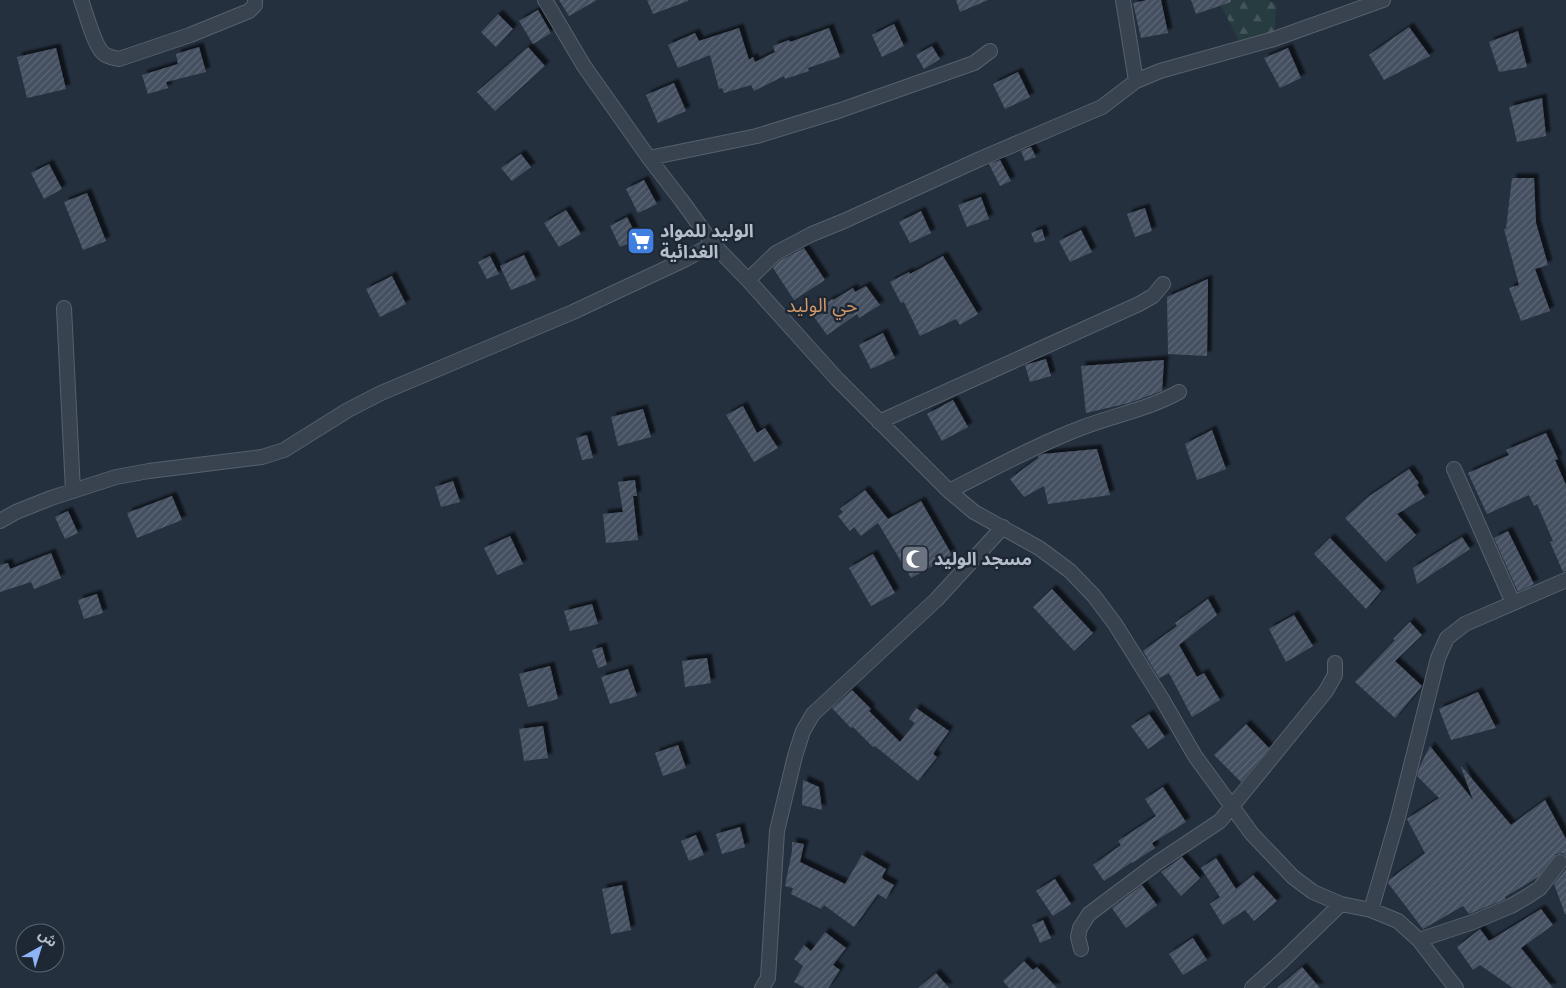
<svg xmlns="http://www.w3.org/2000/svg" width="1566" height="988" font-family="'PT Sans','Noto Sans Arabic',sans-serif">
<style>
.forest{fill:url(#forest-firs)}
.building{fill:url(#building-hatch);filter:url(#shadow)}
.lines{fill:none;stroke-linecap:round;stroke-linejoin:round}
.minor-casing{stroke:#57606d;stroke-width:16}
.minor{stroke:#39424f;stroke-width:14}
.labels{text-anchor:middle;stroke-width:5;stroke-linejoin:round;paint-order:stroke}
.poi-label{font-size:18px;font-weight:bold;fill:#b6bdca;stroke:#1e2734;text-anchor:start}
.neighbourhood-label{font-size:19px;fill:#d39867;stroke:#1e2734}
</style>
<defs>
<pattern id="forest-firs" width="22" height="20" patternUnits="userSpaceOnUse" patternTransform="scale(1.25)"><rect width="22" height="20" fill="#273c40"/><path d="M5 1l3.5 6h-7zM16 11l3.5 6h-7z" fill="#44565a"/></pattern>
<pattern id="building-hatch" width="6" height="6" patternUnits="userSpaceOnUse" patternTransform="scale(1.25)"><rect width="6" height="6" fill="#445061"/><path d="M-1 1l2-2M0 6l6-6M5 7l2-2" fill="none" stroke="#5d6776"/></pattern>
<filter id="shadow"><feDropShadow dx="4.5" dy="-4.5" stdDeviation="1" flood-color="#0009"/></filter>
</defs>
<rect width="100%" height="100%" fill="#25303f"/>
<path class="forest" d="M1218 0H1268L1276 4 1274 39 1243 48Z"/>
<path class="building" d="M559 0H597L569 16Z
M647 0H688V1L653 14Z
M956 0H988L960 12Z
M1147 0H1161L1168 33 1141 38 1133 3Z
M1191 0H1231V2L1196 14Z
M538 10 551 33 533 44 519 21Z
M498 14 513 29 496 47 481 32Z
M894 24 904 46 882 57 872 35Z
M1409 27 1430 56 1384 80 1369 55Z
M739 28 749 60 753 57 755 62 775 52 773 46 789 40 790 42 829 28 840 57 808 68 809 71 785 79 784 76 754 91 751 85 724 93 722 88 719 89 710 55 678 68 668 45 695 33 699 41Z
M1518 31 1527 67 1499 72 1489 42Z
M932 46 940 59 924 69 916 55Z
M199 47 206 72 166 82 168 88 148 94 142 75 178 64 176 54Z
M528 47 545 66 495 111 477 92Z
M56 48 66 89 27 98 17 57Z
M1288 48 1301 78 1280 88 1264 58Z
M1018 72 1030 97 1005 109 993 84Z
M674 83 686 111 658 123 646 95Z
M1542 98 1546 136 1517 142 1509 107Z
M1031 147 1036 157 1025 161 1021 151Z
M521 154 531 167 512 181 501 168Z
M1000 160 1011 181 1000 186 989 164Z
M49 164 62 189 44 199 31 173Z
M1512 178H1534L1536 223 1548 265 1535 269 1550 311 1521 321 1509 288 1519 285 1504 229H1506Z
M644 180 657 204 638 213 626 189Z
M87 193 106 241 83 250 64 202Z
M981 197 989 219 967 227 958 205Z
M1145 208 1152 231 1135 237 1127 214Z
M566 210 581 234 559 247 544 223Z
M921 211 931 233 910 243 899 222Z
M627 217 638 239 620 247 610 226Z
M1042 229 1045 240 1035 243 1031 233Z
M1081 230 1092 252 1070 262 1059 241Z
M804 248 825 280 794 300 773 268 781 260Z
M524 255 536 280 511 290 500 266Z
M490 256 499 274 487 279 478 262Z
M943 256 978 314 960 325 956 319 920 336 904 302 901 303 890 282 909 272 910 274Z
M392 276 406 304 380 317 366 289Z
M1208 279 1207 356 1168 354 1167 297Z
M866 286 880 305 859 318 857 314 827 335 812 314 832 299 833 300 853 288 855 292Z
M883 333 895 358 871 369 859 345Z
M1046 359 1051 376 1030 382 1025 365Z
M1164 360 1162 391 1129 403 1086 413 1081 366Z
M953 400 968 427 942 441 927 414Z
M743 406 757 433 765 428 778 448 754 462 726 415Z
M643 409 651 437 618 446 611 417Z
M1212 430 1226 469 1197 480 1185 444Z
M1546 433 1558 459 1555 460 1566 485V571L1563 572 1550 542 1553 541 1537 504 1534 506 1529 495 1487 514 1468 473 1509 455 1506 450Z
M587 435 593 458 582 460 576 438Z
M1097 449 1110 495 1048 504 1044 486 1024 497 1010 479 1038 458V456L1043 454Z
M1409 469 1419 483 1417 485 1425 497 1397 514 1416 535 1386 562 1345 518 1368 497Z
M635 480 637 496H633L638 540 606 543 603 514 623 512 618 482Z
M453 481 460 502 441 507 435 487Z
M865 490 888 519 921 501 952 555 911 578 878 523 861 536 854 527 850 531 838 516 843 512 840 509Z
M172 496 182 520 137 538 127 513Z
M68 511 78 533 65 539 55 517Z
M1508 531 1534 584 1518 592 1494 538Z
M510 536 523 564 497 575 484 548Z
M1462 537 1470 549 1417 584 1413 568Z
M1330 538 1381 591 1366 609 1314 554Z
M51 553 61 578 34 589 31 582 0 592V565L8 563 10 569Z
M873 554 895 593 871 606 849 568Z
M1052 589 1093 633 1074 651 1033 607Z
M97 594 103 613 84 619 78 600Z
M1208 599 1217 615 1179 645 1197 677 1204 673 1220 700 1192 717 1169 673 1159 678 1143 651 1177 626 1175 623Z
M592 604 598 624 570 631 564 611Z
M1294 615 1313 646 1286 662 1269 629Z
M1410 622 1422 635 1395 661 1422 686 1395 718 1355 682 1395 640 1393 639Z
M602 647 607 665 598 668 592 650Z
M707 658 711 683 685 687 682 661Z
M550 666 558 699 528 707 519 674Z
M628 669 637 696 610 704 601 677Z
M852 690 871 709 869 711 900 742 915 723 909 719 916 708 949 731 933 754 937 757 918 781 875 746 873 747 853 727 851 728 832 708Z
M1478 692 1496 728 1451 740 1439 709Z
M1149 714 1165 737 1148 749 1131 726Z
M1246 724 1269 748 1241 782 1214 755Z
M543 726 548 758 524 761 519 729Z
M678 745 686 768 663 776 655 753Z
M1430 746 1473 800 1461 767H1462L1511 825 1545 800 1566 839V856L1562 853 1556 854 1538 877 1505 897 1506 899 1469 914 1463 906 1423 929 1388 883 1389 880 1425 853 1407 819 1439 798 1417 776 1420 766Z
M803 780 819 787 822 810 802 805Z
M1163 787 1186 822 1152 843 1155 848 1132 863V862L1104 881 1093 865 1121 845 1118 841 1156 816 1145 799Z
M740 827 745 847 722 854 716 834Z
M696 835 704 855 689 861 681 841Z
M792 842 804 844 800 862 845 884 862 855 886 869 882 877 883 879 894 885 886 899 878 894 854 927 824 905 821 909 791 894 793 888 785 886 792 851Z
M1182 857 1200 878 1181 896 1161 872Z
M1216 858 1236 889 1253 875 1277 901 1254 921 1245 910 1223 925 1210 904 1220 897 1201 868Z
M1566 869V914H1565L1554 884Z
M1055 879 1071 904 1053 916 1036 891Z
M622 885 631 930 611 934 602 889Z
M1142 885 1157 905 1126 928 1112 908Z
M1541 909 1553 925 1521 948 1553 988H1513L1480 965 1473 970 1457 947 1480 929 1489 941Z
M1043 920 1051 938 1040 943 1032 925Z
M825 932 846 948 833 965 840 970 828 988H805L794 982 803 966 794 959 804 945 811 951Z
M1193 938 1207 960 1183 975 1169 954Z
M1024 961 1033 970 1037 967 1057 988H1009L1003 981Z
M1302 967 1320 988H1277Z
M936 973 949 988H918Z"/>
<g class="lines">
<defs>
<path id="minor" d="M81 0C86 13 94 45 103 53 107 57 114 58 119 59L190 35 249 11 255 5V0
M545 0 584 66 649 158 682 201 713 244 748 280 837 379 949 491 974 512 1039 548 1070 571 1094 596 1115 624 1162 699 1195 756 1252 834 1293 877 1313 892 1341 904 1371 910 1398 921 1419 940 1456 988
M1123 0 1136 81
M649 158 757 136 838 111 974 63 990 51
M748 280 776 253 812 234 844 221 980 159 1102 107 1136 81 1160 71 1274 39 1383 0
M64 308 73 491
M879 422 1139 304 1153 296 1163 284
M1454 469 1513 603
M949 491C993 469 1036 445 1081 428 1114 415 1149 409 1179 392
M0 521 16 512 51 498 116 477 149 471 262 457 284 450 348 410 381 393 573 312 684 260 713 244
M1371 910 1398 817 1438 658 1447 638 1465 624 1566 580
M1419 940 1473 922 1511 906 1528 896 1540 888 1560 862
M1081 949 1078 937 1080 928 1089 914 1157 863 1220 821 1326 691 1335 675V663
M762 988 768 978 777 831 795 756 803 731 813 714 937 599 1003 527
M1252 988 1281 962 1341 904"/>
</defs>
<use href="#minor" class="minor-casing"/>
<use href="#minor" class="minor"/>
</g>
<defs>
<symbol id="supermarket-square" viewBox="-11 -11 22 22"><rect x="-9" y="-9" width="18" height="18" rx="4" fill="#3f7fe0" stroke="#1e2734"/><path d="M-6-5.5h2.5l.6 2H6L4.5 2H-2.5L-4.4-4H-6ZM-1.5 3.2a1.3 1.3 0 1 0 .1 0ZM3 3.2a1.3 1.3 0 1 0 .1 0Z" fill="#fff"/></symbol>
<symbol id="mosque-square" viewBox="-11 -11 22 22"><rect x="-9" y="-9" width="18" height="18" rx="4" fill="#6b7280" stroke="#1e2734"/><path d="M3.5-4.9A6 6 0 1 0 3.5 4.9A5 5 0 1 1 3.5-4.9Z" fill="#fff"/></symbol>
</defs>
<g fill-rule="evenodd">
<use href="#supermarket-square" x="625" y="225" width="32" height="32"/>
<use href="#mosque-square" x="899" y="543" width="32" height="32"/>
</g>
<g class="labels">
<g class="poi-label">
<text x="660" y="237">الوليد للمواد<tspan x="660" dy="21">الغدائية</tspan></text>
<text x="934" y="565">مسجد الوليد</text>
</g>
<g class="neighbourhood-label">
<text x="822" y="312">حي الوليد</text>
</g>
</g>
<g transform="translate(40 948) rotate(39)"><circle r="24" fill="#1e2734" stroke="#5b6370"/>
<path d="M0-4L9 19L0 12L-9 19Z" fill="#8eb4f6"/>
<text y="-8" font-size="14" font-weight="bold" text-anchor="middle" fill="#b6bdca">ش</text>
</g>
</svg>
